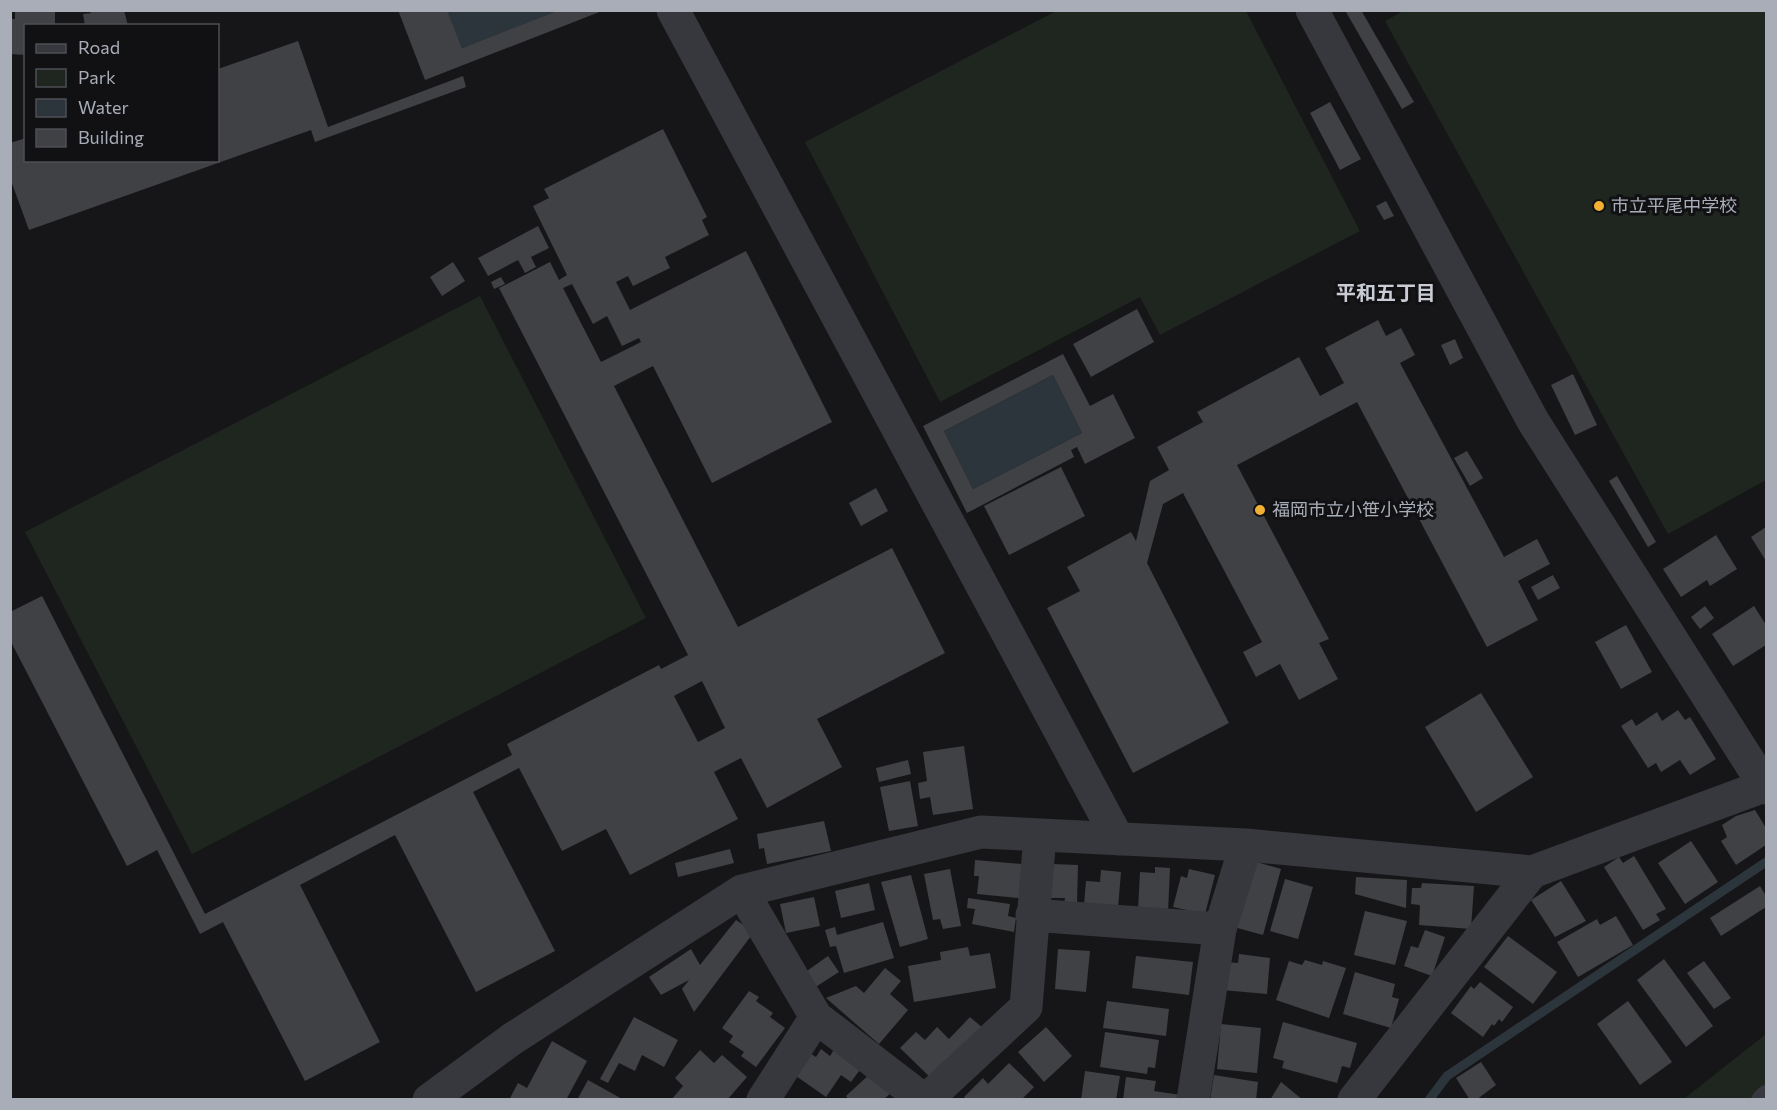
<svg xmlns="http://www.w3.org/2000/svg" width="1777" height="1110" font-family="Commissioner,'Noto Sans JP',sans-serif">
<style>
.green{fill:#1e261f}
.water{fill:#2c353c}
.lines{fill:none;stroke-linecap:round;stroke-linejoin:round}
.stream{stroke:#2c353c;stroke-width:9}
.building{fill:#404145;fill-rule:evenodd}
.lane{stroke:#37383d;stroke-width:20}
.street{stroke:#37383d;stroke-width:33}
.poi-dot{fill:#f2b134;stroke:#111113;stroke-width:2}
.labels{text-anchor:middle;stroke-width:6;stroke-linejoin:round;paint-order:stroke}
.poi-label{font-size:18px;fill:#a8adb8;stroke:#111113;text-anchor:start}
.neighbourhood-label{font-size:20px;font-weight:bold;fill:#c9ccd4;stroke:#111113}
</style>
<rect width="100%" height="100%" fill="#161618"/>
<path class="green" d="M1056 11H1246L1360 231 1160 335 1140 297 940 402 805 142Z
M1403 11H1766V480L1668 534 1385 21Z
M480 296 646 618 192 854 25 532Z
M1766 1034V1099L1683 1100 1690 1094Z"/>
<path class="water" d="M447 11H560L462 48Z
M1053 375 1082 433 973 489 944 431Z"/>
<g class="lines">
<path class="stream" d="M1429 1100 1447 1076 1766 862"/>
</g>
<path class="building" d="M15 10H55V26H26V55L10 54V19H15Z
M90 10H124L128 26H85L83 14 91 13Z
M398 10H447L462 48 560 10 602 11 425 80Z
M1349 10H1361L1414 102 1402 109 1346 12Z
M298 41 328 127 463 76 466 87 315 142 311 130 29 230 10 178V143L26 138V160H218V69Z
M1330 102 1361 159 1340 170 1310 113Z
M663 129 707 217 702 220 709 235 665 257 670 268 633 286 628 276 616 282 630 310 746 251 832 422 712 483 653 366 614 386 738 627 892 548 945 653 817 719 842 767 767 808 741 758 714 772 738 819 630 875 606 829 562 851 519 768 473 792 555 951 476 992 395 835 300 885 380 1042 305 1081 223 922 200 934 157 850 127 866 10 640V612L42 596 205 914 512 755 507 744 659 665 661 669 688 655 499 288 550 262 559 280 567 275 533 206 549 198 544 189ZM572 284 593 324 607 316 622 346 639 338 641 342 601 362 563 288ZM702 681 725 728 698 742 674 696Z
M1386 201 1394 216 1384 220 1376 206Z
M538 226 549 248 531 257 536 267 525 273 518 260 488 276 478 258Z
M453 262 465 281 442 296 430 277Z
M501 277 505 284 494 289 491 282Z
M1137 309 1154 342 1091 377 1073 344Z
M1378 320 1386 336 1401 328 1415 355 1400 363 1504 557 1537 539 1550 564 1518 581 1538 620 1487 647 1357 402 1237 465 1329 639 1319 643 1338 679 1299 700 1280 664 1256 677 1243 652 1262 642 1183 493 1163 504 1147 563 1229 723 1133 773 1047 608 1080 591 1067 567 1131 532 1136 541 1150 481 1169 470 1157 447 1203 422 1197 412 1299 357 1320 396 1344 383 1325 348Z
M1455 339 1463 358 1450 365 1441 345Z
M1063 354 1090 406 1113 394 1135 438 1085 464 1077 447 1071 450 1074 457 967 513 923 426ZM1053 375 1082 433 973 489 944 431Z
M1573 374 1597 425 1575 435 1551 385Z
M1467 451 1483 478 1470 486 1454 458Z
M1061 467 1085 516 1009 555 984 506Z
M1617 476 1656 542 1648 547 1609 481Z
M876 488 888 511 861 526 849 503Z
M1766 527V561L1751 537Z
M1716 535 1737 569 1710 586 1707 580 1681 597 1663 569Z
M1553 575 1560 588 1538 600 1531 587Z
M1705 606 1714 618 1700 629 1691 617Z
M1754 606 1766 625V645L1733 666 1712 634Z
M1626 625 1652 672 1621 689 1595 642Z
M1481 693 1533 777 1476 812 1425 727Z
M1678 710 1685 720 1690 717 1716 759 1690 775 1680 760 1661 772 1656 763 1648 768 1621 726 1632 719 1636 726 1657 712 1662 721Z
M964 746 973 809 933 815 930 797 920 799 918 783 927 781 923 752Z
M908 760 911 774 879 782 876 768Z
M910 781 918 826 889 831 880 787Z
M1755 810 1766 828V845L1736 865 1721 841 1727 837 1722 825 1736 816Z
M824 821 831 851 767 864 764 848 759 849 757 834Z
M1691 841 1718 882 1685 904 1658 863Z
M730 849 734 863 678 877 675 863Z
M1634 856 1666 909 1656 914 1660 920 1643 930 1604 867 1619 857 1623 863Z
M975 860 1022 864 1019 898 977 894 979 876H974Z
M1253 861 1281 869 1263 935 1230 926Z
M1052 864 1078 865 1077 904H1064L1065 898H1050Z
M1155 867 1170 868 1168 912 1138 910 1140 872 1155 873Z
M950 869 961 926 943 929 940 919 933 920 924 874Z
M1189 869 1215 875 1205 914 1173 907 1181 876 1187 878Z
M1101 870 1121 872 1118 908 1084 905 1086 881 1100 882Z
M911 875 928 939 900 947 881 882Z
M1356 877 1407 880 1406 908 1355 894Z
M1285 879 1313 887 1298 939 1270 931Z
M1561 881 1586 921 1555 937 1531 900Z
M869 883 875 910 841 918 835 891Z
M1422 883 1474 886 1471 929 1419 925 1420 905 1411 904 1412 888H1421Z
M1760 886 1766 896V907L1721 936 1710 918Z
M814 897 820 926 786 933 780 904Z
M968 898 1010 904 1008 916 1016 918 1014 932 972 924 975 909 967 908Z
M1365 911 1407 921 1395 965 1354 955Z
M1616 916 1633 945 1578 977 1557 942 1597 919 1600 925Z
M736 920 754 932 694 1012 682 989 689 980 661 995 649 977 691 949 700 965Z
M883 922 894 958 844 973 836 946 830 947 825 930 835 927 837 935Z
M1425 930 1445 937 1432 976 1404 966 1411 946 1418 948Z
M1508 936 1557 972 1533 1004 1484 967Z
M968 947 970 956 990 953 996 988 914 1002 908 966 941 960 940 952Z
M1058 949 1090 951 1086 992 1055 989Z
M1239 954 1270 958 1267 994 1222 990 1224 962 1238 963Z
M828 956 839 972 814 988 804 973Z
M1136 956 1193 962 1189 995 1132 988Z
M1664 959 1713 1026 1686 1047 1637 980Z
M1305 960 1322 965 1323 961 1346 968 1329 1018 1276 1000 1289 961 1302 965Z
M1704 961 1731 998 1714 1009 1687 973Z
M885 968 901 981 890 994 908 1010 879 1044 826 998 856 986 864 993Z
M1355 972 1395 984 1392 997 1399 999 1391 1028 1343 1014Z
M1480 982 1513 1007 1502 1022 1499 1019 1494 1026 1492 1024 1483 1037 1451 1013 1471 986 1474 989Z
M749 991 759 997 756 1001 773 1013 770 1017 785 1028 756 1067 741 1056 744 1052 729 1042 733 1036 722 1028Z
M1107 1001 1169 1009 1166 1036 1103 1028Z
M1628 1001 1672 1062 1640 1085 1597 1024Z
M634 1017 678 1040 664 1067 642 1055 635 1071 619 1063 608 1083 600 1079Z
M970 1017 984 1029 934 1081 900 1048 916 1032 925 1040 937 1027 949 1039Z
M1283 1022 1357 1043 1350 1068 1342 1066 1337 1083 1282 1068 1284 1061 1273 1058Z
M1221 1024 1261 1028 1257 1073 1217 1069Z
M1046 1027 1072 1056 1044 1082 1018 1052Z
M1105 1032 1159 1040 1155 1068 1148 1067 1147 1074 1100 1067Z
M552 1041 587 1061 566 1100H509L518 1083 527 1088Z
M835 1048 862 1067 851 1082 841 1075 826 1097 796 1076 811 1054 816 1057 821 1049 830 1056Z
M700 1050 714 1063 722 1055 747 1077 727 1100H671L683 1086 675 1078Z
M1481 1062 1496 1085 1476 1100H1470L1456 1078Z
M1009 1063 1034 1087 1021 1100H967L964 1097 983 1078 988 1084Z
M1085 1071 1120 1076 1116 1100H1081Z
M872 1072 891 1093 883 1100H849L846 1096Z
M1214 1075 1258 1082 1256 1100H1210Z
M1126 1077 1156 1081 1154 1091 1181 1095 1180 1100H1123Z
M588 1080 624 1100H577Z
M1281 1082 1303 1100H1270Z"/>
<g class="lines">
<path class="lane" d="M1761 1100 1766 1095"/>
<path class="street" d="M673 10 1118 839
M1312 10 1533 421 1766 788
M742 891 816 1017 924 1100
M1032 915 1220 929
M429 1100 512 1039 742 891 981 832 1246 845 1532 872 1764 786 1766 783
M763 1100 816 1017
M926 1100 1026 1007 1040 835
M1193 1100 1220 929 1246 845
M1354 1100 1532 872"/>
</g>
<g class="poi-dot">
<circle cx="1599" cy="206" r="6"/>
<circle cx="1260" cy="510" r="6"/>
</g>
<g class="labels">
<g class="poi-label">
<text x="1611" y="212">市立平尾中学校</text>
<text x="1272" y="516">福岡市立小笹小学校</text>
</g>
<g class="neighbourhood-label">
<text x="1386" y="300">平和五丁目</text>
</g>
</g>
<rect width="1777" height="1110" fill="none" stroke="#a8adb8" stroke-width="24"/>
<rect x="24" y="24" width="195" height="138" fill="#111113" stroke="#4d4f55" stroke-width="1.5"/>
<rect x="36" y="44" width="30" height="9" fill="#37383d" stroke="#4d4f55" stroke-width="1.5"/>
<text x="78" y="54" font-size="18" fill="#a8adb8">Road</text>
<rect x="36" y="69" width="30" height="18" fill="#1e261f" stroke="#4d4f55" stroke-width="1.5"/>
<text x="78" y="84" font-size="18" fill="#a8adb8">Park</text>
<rect x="36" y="99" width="30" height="18" fill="#2c353c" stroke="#4d4f55" stroke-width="1.5"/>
<text x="78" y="114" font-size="18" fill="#a8adb8">Water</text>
<rect x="36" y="129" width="30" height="18" fill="#404145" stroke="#4d4f55" stroke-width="1.5"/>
<text x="78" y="144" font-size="18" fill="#a8adb8">Building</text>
</svg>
